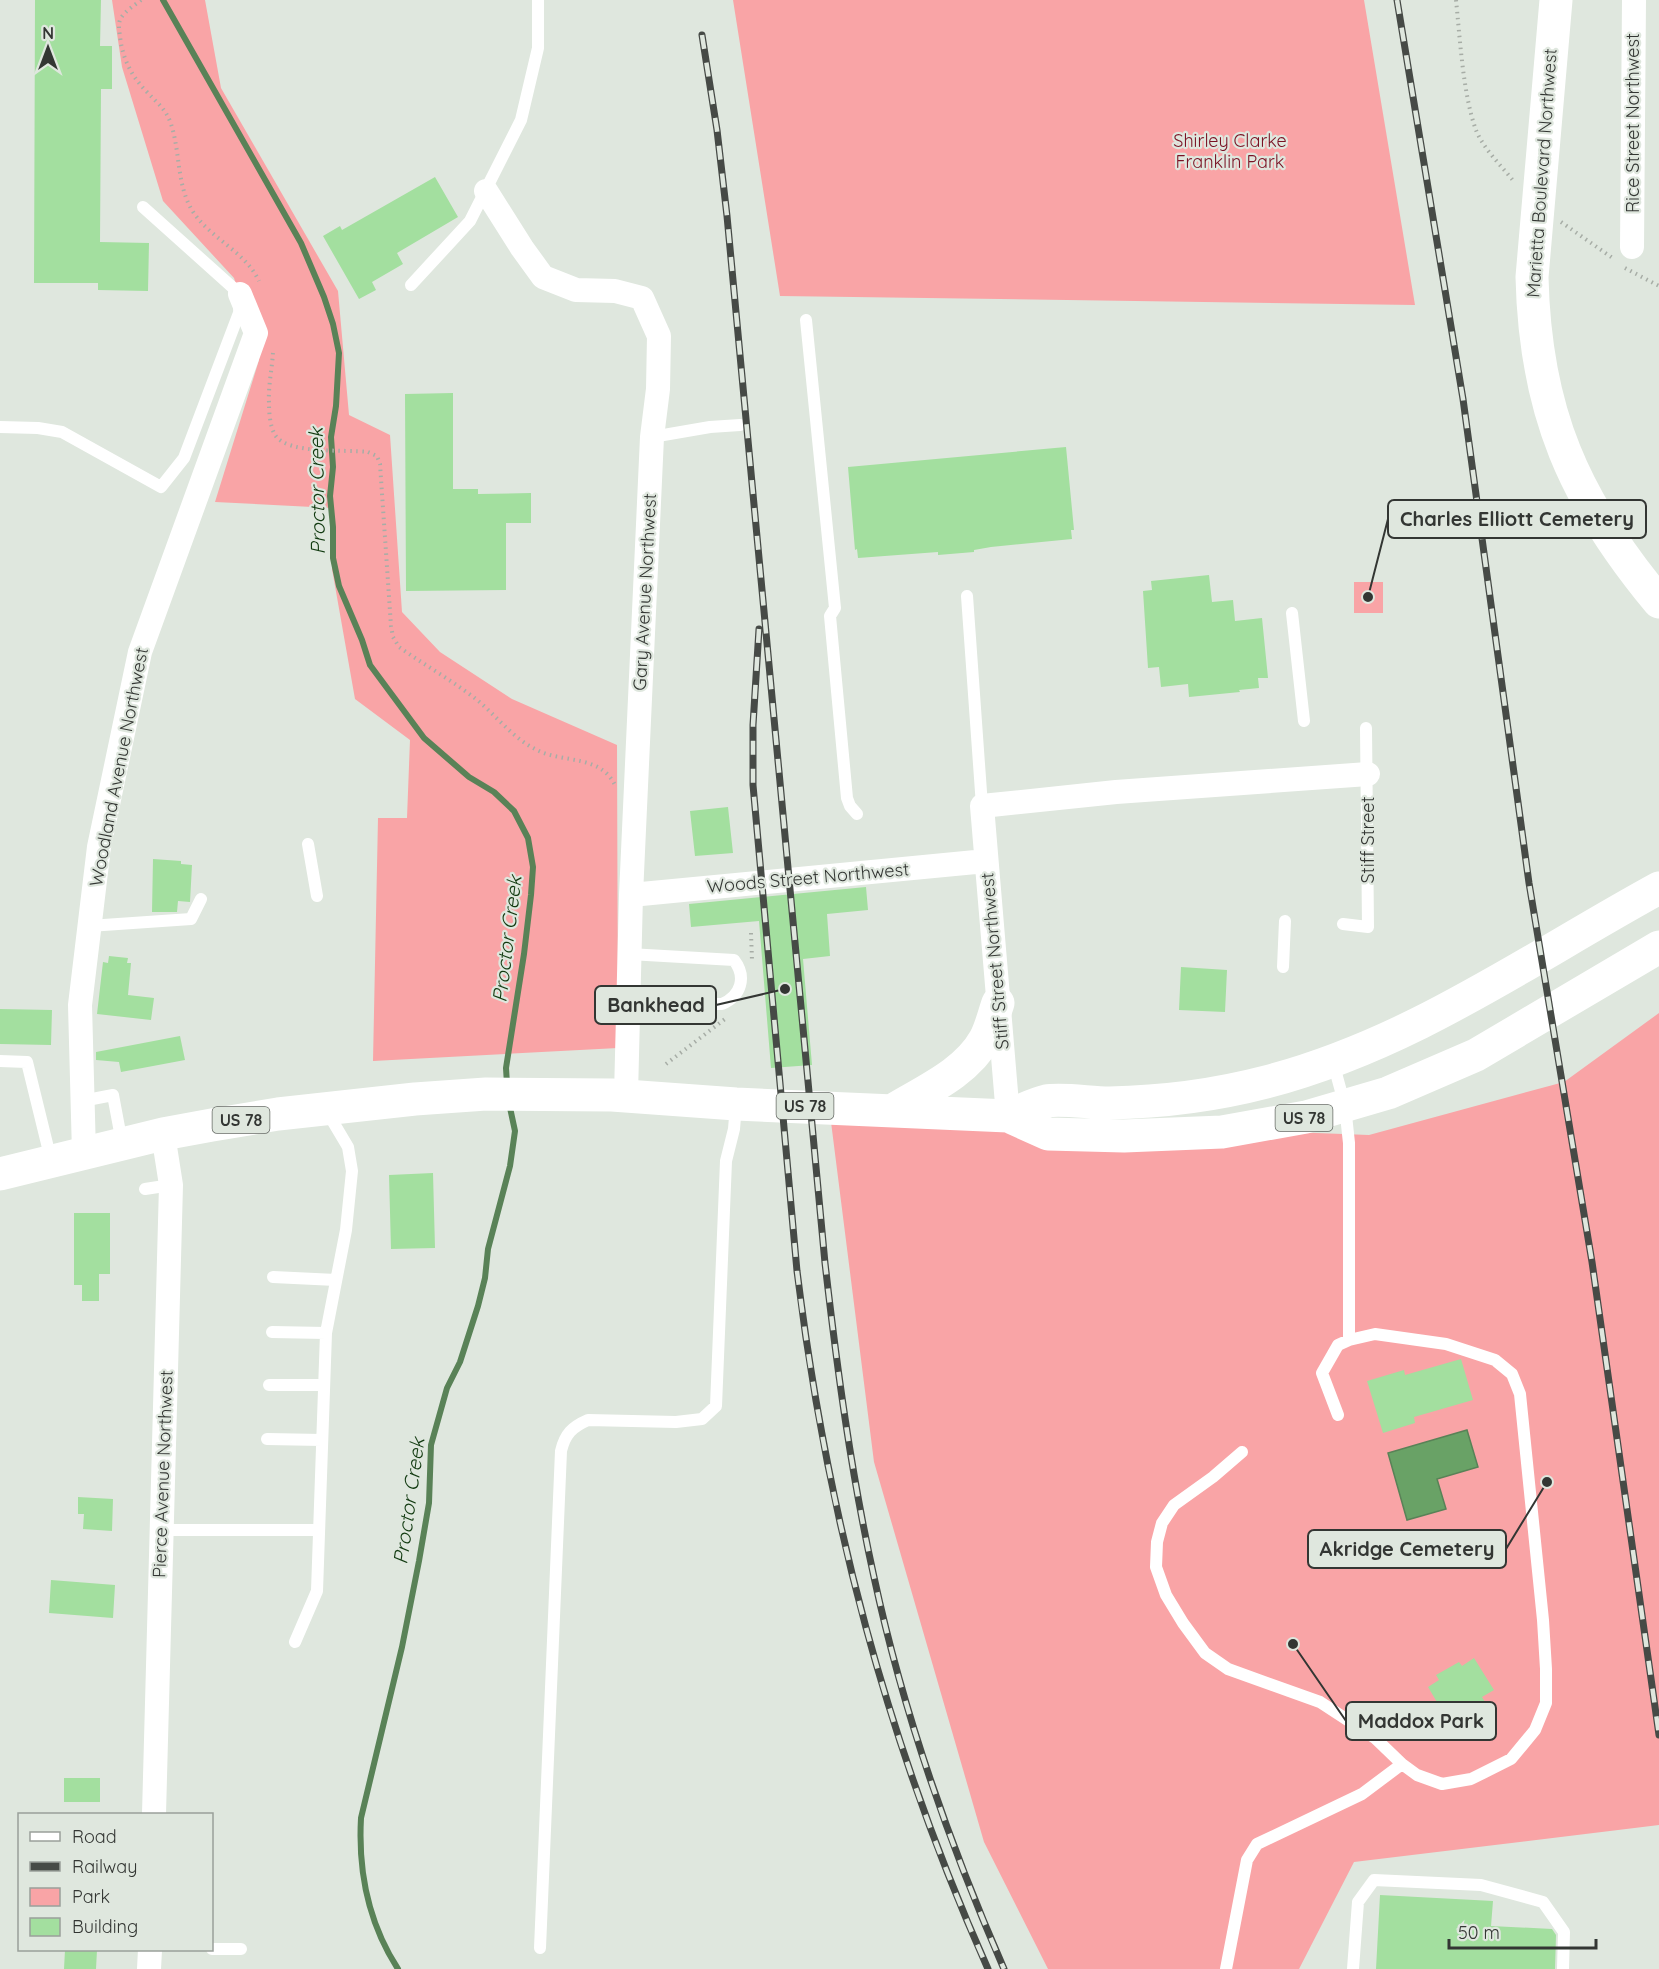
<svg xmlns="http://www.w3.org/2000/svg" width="1659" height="1969" font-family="Quicksand,sans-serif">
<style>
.green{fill:#f9a4a6}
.water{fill:#69a266;stroke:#598257;stroke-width:1.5}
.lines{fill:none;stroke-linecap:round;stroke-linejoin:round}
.stream{stroke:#598257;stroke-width:6}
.building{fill:#a3df9f}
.path{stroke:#a7ada6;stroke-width:4;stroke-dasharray:1.5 4.5;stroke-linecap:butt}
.service{stroke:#fff;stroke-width:12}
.minor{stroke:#fff;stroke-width:24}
.secondary{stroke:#fff;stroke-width:33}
.primary{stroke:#fff;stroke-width:33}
.rail-casing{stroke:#464a46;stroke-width:7}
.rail{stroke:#dfe7de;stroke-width:4.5;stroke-dasharray:14;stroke-linecap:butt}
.labels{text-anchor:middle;stroke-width:4.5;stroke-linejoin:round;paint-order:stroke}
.shield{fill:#dfe7de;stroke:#676b66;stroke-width:1.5}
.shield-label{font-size:16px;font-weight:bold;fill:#333633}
.street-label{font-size:18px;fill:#333633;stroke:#dfe7de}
.park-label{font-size:18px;fill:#7a1224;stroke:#dfe7de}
.water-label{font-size:20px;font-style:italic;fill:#113a10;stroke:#dfe7de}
.leader{fill:none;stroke:#333633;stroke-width:2}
.callout-dot{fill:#333633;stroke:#dfe7de;stroke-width:2}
.callout{fill:#dfe7de;stroke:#333633;stroke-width:2}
.callout-label{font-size:20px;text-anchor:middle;font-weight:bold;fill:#333633}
</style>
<rect width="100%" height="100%" fill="#dfe7de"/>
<path class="green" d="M112 0H205L221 88 338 291 349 415 390 435 402 612 440 652 512 699 617 745 618 1048 373 1061 378 818H407L410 740 355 699 332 569V508L215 502 259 360 234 278 163 201 122 67Z
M733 0H1364L1415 305 780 296Z
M1354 582H1383V613H1354Z
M1659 1013V1825L1354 1862 1299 1969H1048L984 1842 874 1462 830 1114 1369 1135 1564 1082Z"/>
<path class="water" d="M1467 1430 1478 1467 1437 1479 1446 1509 1407 1520 1388 1453Z"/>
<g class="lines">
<path class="stream" d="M163 0 301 243 324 297 333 324 339 353 336 406 331 437 333 467 330 496 333 527V558L339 586 362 640 370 665 424 738 469 777 494 792 514 811 528 838 533 867 531 895 524 954 506 1068 507 1084
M398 1969C369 1924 358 1872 361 1818L402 1647 419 1561 429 1503 431 1445 447 1388 460 1362 478 1306 485 1278 488 1249 510 1166 515 1131 509 1103"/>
</g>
<path class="building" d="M35 0H101L100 46H112V89H101L100 242 149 243 148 291 98 290V283H34Z
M435 177 458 217 397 253 403 264 372 282 376 290 359 299 323 236 340 226 342 230Z
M453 393V489H478V494L531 493V523H506V590L406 591 405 394Z
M1066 447 1074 530H1071L1072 539 991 547 974 550V552L938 555V552L858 558 857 549 855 550 848 467Z
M1209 575 1212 602 1233 600 1235 621 1262 618 1268 678H1258L1259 688 1239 690 1240 692 1189 697 1188 684 1161 687 1159 667 1148 668 1143 591 1152 590 1151 581Z
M728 807 733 853 695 856 690 811Z
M153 859 181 861V864L192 865 190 902 178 901 177 912H152Z
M866 887 868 910 827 914 830 956 803 959 812 1065 771 1068 759 921 691 927 689 904Z
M109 956 128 958 127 963H131L128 995 154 998 151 1020 97 1014 103 962 108 963Z
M1181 967 1227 970 1225 1012 1179 1010Z
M0 1009 52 1010 51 1045 0 1044Z
M180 1036 185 1060 121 1072 119 1062 96 1060V1052Z
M433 1173 435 1248 391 1249 389 1175Z
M74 1213H110V1274H99V1301H82V1285H74Z
M1461 1359 1473 1400 1414 1417 1415 1423 1383 1433 1367 1381 1404 1370 1405 1375Z
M78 1497 113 1499 112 1531 83 1529 84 1514H78Z
M51 1580 115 1585 113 1618 49 1613Z
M1474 1658 1494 1690 1482 1697 1485 1702 1462 1716 1459 1712 1447 1719 1428 1687 1439 1680 1436 1675 1459 1662 1462 1666Z
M64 1778H100V1802H64Z
M1380 1895 1493 1901 1491 1926 1552 1929 1556 1935 1555 1969H1376Z
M65 1950H97L96 1969H64Z"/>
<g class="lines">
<path class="path" d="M141 0C135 5 125 11 121 18 118 23 119 29 120 36 122 57 131 76 147 92 157 103 166 109 171 124 181 154 176 190 196 216 214 240 246 253 259 281
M1456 0C1460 38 1463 95 1476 130 1484 150 1502 166 1515 183
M1561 222 1614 259
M1625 268 1659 286
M273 353C272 369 268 387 269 403 269 413 270 426 275 435 288 455 345 449 368 452L377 456 380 464 391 626 393 637 399 647C423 664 448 678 472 696 495 713 512 739 539 751 565 763 600 755 615 785
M751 933 752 960
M666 1064 725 1019"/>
<path class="service" d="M411 285 470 221 521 120 538 48V0
M806 320 835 608 830 616 847 798 850 806 857 814
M0 427 38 428 62 432 161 487 184 458 239 313 240 294 143 207
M652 437 710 427 740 425
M967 596 982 806
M1292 613 1304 721
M308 844 317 896
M1343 924 1368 927 1366 728
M89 926 191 919 201 899
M1283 967 1285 921
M628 1004H722C741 996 747 977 734 960L629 954
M0 1061 27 1062 51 1160
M1333 1062 1345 1106 1349 1143V1340
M82 1101 113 1095 122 1143
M145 1189 171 1185
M273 1277 336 1280
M272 1332 326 1333
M269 1385H324
M267 1439 322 1440
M1242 1452 1213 1477 1174 1505 1162 1523 1157 1542 1156 1567 1166 1595 1183 1623 1205 1653 1228 1669 1320 1702 1375 1738 1402 1764 1417 1775 1442 1784 1471 1779 1511 1759 1535 1730 1546 1703V1669L1543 1620 1520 1394 1512 1374 1495 1360 1446 1344 1375 1334 1349 1340 1338 1345 1322 1373 1338 1415
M161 1530H319
M295 1642 317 1591 326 1333 346 1230 352 1171 348 1147 326 1110
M540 1948 561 1451C565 1434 572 1427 588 1420L676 1422 702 1419 716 1406 726 1161 734 1129 736 1105
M212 1949H241
M1226 1969 1247 1860 1257 1844 1362 1794 1402 1764
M1353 1969 1358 1902 1374 1880 1481 1885 1543 1902 1564 1932 1563 1969"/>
<path class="minor" d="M486 191 522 248 543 277 576 290 615 291 642 298 659 336 658 389 652 437 631 895 626 1095
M1632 247 1634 0
M631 895 986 861
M1008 1116 982 806 1116 792 1368 774
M84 1153 80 1005 99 847 140 652 256 333 240 294
M154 1814 171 1185 163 1134
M149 1969 150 1950"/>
<path class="secondary" d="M1556 0 1532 277C1535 411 1574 500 1659 602"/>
<path class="primary" d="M893 1110C926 1090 966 1073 985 1039 991 1028 994 1014 998 1003
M1008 1116C1020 1111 1033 1104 1046 1101 1062 1098 1091 1103 1109 1103 1161 1102 1216 1095 1266 1082 1412 1044 1529 959 1659 888
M0 1174 163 1134 212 1125 278 1114 415 1099 486 1094 612 1095 736 1104 1008 1116 1048 1134 1124 1136 1222 1132 1306 1117 1388 1093 1476 1055 1659 947"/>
<defs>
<path id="rail" d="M1397 0 1463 399 1529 883 1592 1262 1659 1735
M702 35 717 130 727 216 825 1263C837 1368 851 1473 874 1577 903 1712 949 1843 1004 1969
M759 629 753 725V785L797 1271C827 1516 887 1743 988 1969"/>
</defs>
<use href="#rail" class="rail-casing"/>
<use href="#rail" class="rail"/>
</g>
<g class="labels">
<g class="shield">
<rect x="776.5" y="1093" width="57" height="26" rx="4.5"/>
<rect x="1275.5" y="1105" width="57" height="26" rx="4.5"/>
<rect x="212.5" y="1107" width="57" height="26" rx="4.5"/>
</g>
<g class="shield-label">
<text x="805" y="1112">US 78</text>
<text x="1304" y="1124">US 78</text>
<text x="241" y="1126">US 78</text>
</g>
<g class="street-label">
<text transform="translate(1633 123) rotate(-90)" y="6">Rice Street Northwest</text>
<text transform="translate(1542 173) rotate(-86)" y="6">Marietta Boulevard Northwest</text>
<text transform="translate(645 592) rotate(-87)" y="6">Gary Avenue Northwest</text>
<text transform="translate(119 767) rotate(-79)" y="6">Woodland Avenue Northwest</text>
<text transform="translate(1368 840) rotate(-90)" y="6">Stiff Street</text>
<text transform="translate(808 878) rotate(-5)" y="6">Woods Street Northwest</text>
<text transform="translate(995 961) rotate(-95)" y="6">Stiff Street Northwest</text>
<text transform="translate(163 1474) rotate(-88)" y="6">Pierce Avenue Northwest</text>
</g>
<g class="park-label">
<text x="1230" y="147">Shirley Clarke<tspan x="1230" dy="21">Franklin Park</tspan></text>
</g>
<g class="water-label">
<text transform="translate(317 491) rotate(-91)" y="7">Proctor Creek</text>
<text transform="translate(507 939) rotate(-83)" y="7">Proctor Creek</text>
<text transform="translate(409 1501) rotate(-82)" y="7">Proctor Creek</text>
</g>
</g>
<path class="leader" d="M1368 597L1388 519M785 989L716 1005M1547 1482L1506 1549M1293 1644L1346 1721"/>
<g class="callout-dot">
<circle cx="1368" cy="597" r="6"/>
<circle cx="785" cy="989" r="6"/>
<circle cx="1547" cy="1482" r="6"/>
<circle cx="1293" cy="1644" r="6"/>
</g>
<g class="callout">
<rect x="1388" y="500" width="258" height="38" rx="6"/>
<rect x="595" y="986" width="121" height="38" rx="6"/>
<rect x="1308" y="1530" width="198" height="38" rx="6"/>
<rect x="1346" y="1702" width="150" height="38" rx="6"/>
</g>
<g class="callout-label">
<text x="1517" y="526">Charles Elliott Cemetery</text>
<text x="656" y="1012">Bankhead</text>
<text x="1407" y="1556">Akridge Cemetery</text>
<text x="1421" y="1728">Maddox Park</text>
</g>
<rect x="18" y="1813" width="195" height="138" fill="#dfe7de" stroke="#9aa09a" stroke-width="1.5"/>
<rect x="30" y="1832" width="30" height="9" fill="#ffffff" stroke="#9aa09a" stroke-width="1.5"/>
<text x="72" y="1843" font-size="18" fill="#333633">Road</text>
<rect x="30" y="1862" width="30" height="9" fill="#464a46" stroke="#9aa09a" stroke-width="1.5"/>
<text x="72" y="1873" font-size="18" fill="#333633">Railway</text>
<rect x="30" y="1888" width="30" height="18" fill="#f9a4a6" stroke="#9aa09a" stroke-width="1.5"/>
<text x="72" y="1903" font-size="18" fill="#333633">Park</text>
<rect x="30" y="1918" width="30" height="18" fill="#a3df9f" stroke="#9aa09a" stroke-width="1.5"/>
<text x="72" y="1933" font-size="18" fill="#333633">Building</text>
<g transform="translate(48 48)" stroke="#dfe7de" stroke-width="4.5" paint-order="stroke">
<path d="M0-4.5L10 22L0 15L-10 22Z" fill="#333633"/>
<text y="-9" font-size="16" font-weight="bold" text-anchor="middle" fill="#333633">N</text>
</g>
<path d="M1449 1939v9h147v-9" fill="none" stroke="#333633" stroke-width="3"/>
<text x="1458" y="1939" font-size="18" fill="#333633" stroke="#dfe7de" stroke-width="4.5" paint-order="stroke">50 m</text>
</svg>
